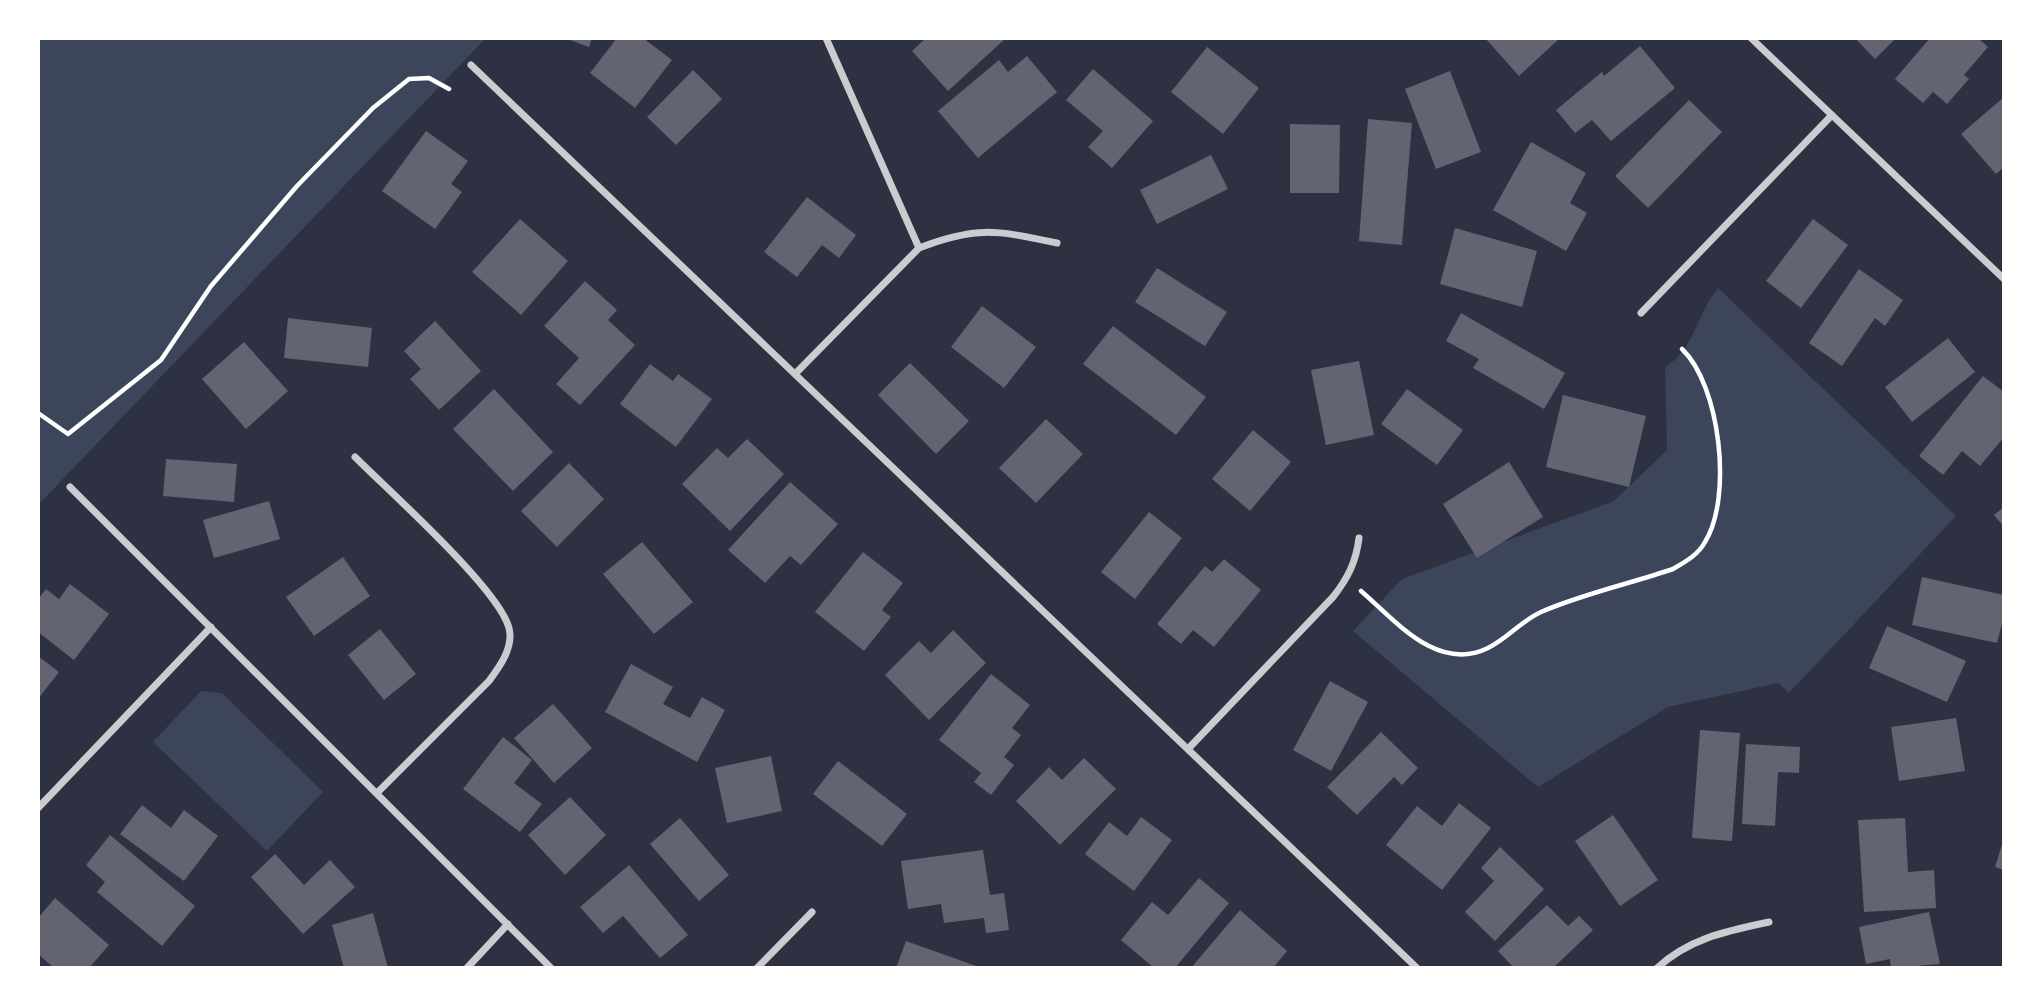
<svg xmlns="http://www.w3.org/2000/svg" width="2042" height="1006" font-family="'Open Sans',sans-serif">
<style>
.green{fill:#3c4559}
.building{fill:#626471}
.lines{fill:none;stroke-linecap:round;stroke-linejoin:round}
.path{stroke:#fff;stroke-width:4.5}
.minor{stroke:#caccd0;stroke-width:7}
</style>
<rect width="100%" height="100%" fill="#2d3142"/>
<path class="green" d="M39 39H485L39 504Z
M1718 288 1956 516 1789 693 1778 683 1668 707 1538 787 1353 631 1402 579 1614 501 1667 450 1665 367C1696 348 1696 314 1718 288Z
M201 691 222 693 323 792 267 851 153 742Z"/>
<path class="building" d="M565 38H592L589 47Z
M617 38H643L672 60 635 108 590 73Z
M926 38H1006L948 91 912 51Z
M1485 38H1560L1519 76Z
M1855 38H1896L1875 59Z
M1930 38H1978L1988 47 1964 75 1969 79 1947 104 1933 92 1923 103 1895 79Z
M1640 46 1675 88 1611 141 1592 120 1575 133 1556 110 1602 72 1604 76Z
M1207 47 1259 88 1223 134 1171 92Z
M1027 56 1057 92 978 158 938 111 999 60 1008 72Z
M1093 69 1153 121 1112 168 1088 147 1103 131 1066 100Z
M693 70 722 99 676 145 647 117Z
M1450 71 1481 152 1436 169 1405 89Z
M2004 97V167L1996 174 1961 134Z
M1689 100 1722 132 1648 208 1615 176Z
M1368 119 1412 123 1402 245 1359 241Z
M1290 124 1340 125 1339 193H1290Z
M426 131 468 161 451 184 462 192 435 229 382 191Z
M1531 142 1586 173 1570 203 1587 213 1566 251 1493 210Z
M1211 155 1228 189 1157 224 1140 190Z
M807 197 856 235 839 258 822 245 797 277 764 252Z
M520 219 568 261 521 315 472 272Z
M1813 219 1848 245 1801 308 1766 281Z
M1455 228 1537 251 1522 307 1440 284Z
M1157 268 1227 312 1205 346 1135 302Z
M1859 269 1903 300 1885 326 1875 318 1842 366 1809 343Z
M585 281 617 310 608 320 635 345 580 405 556 384 579 358 544 326Z
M982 306 1036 347 1004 388 951 347Z
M1461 313 1565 373 1544 409 1473 368 1479 359 1446 341Z
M288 318 372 328 368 367 284 358Z
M435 321 481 371 439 410 410 379 421 369 404 351Z
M1113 326 1206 397 1176 435 1083 364Z
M1948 338 1975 372 1912 422 1885 387Z
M244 342 288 391 246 429 202 379Z
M1359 361 1374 435 1326 445 1311 370Z
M910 363 969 421 936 454 878 395Z
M650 364 673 381 678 374 712 399 676 447 620 404Z
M1983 376 2004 392V437L1980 466 1962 451 1943 475 1919 456Z
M494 389 553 452 513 491 453 429Z
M1407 389 1463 430 1437 465 1381 424Z
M1563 395 1646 416 1629 487 1546 467Z
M1046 419 1083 454 1036 503 999 468Z
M1253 430 1291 462 1250 511 1212 479Z
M747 439 784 474 730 531 682 484 717 448 728 458Z
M166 459 237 464 234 502 163 496Z
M1509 462 1543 517 1477 558 1443 504Z
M569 463 604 499 557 547 521 511Z
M790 482 838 524 801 565 790 556 765 583 728 550Z
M269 501 280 539 214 558 203 520Z
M2004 507V527L1994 515Z
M1149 512 1182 538 1135 599 1101 572Z
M642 542 693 602 654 634 603 574Z
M863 552 903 583 882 610 891 617 864 651 815 612Z
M343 557 370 596 314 636 286 597Z
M1224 559 1261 590 1214 647 1193 630 1181 644 1157 624 1205 566 1212 572Z
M1922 577 2004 595V616L1997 643 1912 625Z
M70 584 109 614 74 660 38 632V599L46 589 59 599Z
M1887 626 1966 661 1947 702 1869 668Z
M380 629 416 674 384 700 348 655Z
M953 630 986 663 929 720 885 675 919 641 931 653Z
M38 656 59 672 38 699Z
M631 664 673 687 663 704 690 718 702 697 725 710 697 762 605 712Z
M991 674 1030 705 1012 728 1021 735 1004 757 1014 765 991 795 974 782 981 773 939 740Z
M1330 681 1368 702 1331 771 1293 750Z
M553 704 592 748 554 783 514 738Z
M1956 718 1965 771 1899 781 1891 727Z
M1700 730 1740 733 1732 841 1692 838Z
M1381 732 1418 768 1402 785 1394 777 1357 815 1327 787Z
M503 737 532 760 514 783 542 804 520 832 463 789Z
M1746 744 1800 747 1799 773 1778 772 1775 826 1742 824Z
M771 756 782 811 727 823 715 768Z
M1084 758 1116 789 1060 845 1016 801 1049 767 1062 780Z
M838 761 907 814 882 846 813 794Z
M570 797 606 835 565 875 528 835Z
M1459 803 1491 828 1442 890 1386 845 1417 806 1442 826Z
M142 805 171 828 184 810 218 836 184 881 120 834Z
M1613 815 1658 880 1620 906 1575 841Z
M1141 817 1172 840 1134 891 1085 854 1109 822 1127 836Z
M680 818 729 875 699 901 650 844Z
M1905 818 1908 872 1934 870 1936 908 1864 912 1858 820Z
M110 835 195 906 162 946 97 892 105 882 86 865Z
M2004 838V870L1995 867Z
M1500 847 1544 889 1495 941 1465 912 1494 881 1481 868Z
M983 850 990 895 1004 893 1009 930 986 933 984 918 944 923 941 904 908 909 901 861Z
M275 854 304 885 330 860 355 887 303 934 251 877Z
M629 865 688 935 660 958 623 916 603 933 580 907Z
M1199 878 1229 903 1175 968H1154L1121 940 1152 902 1168 915Z
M55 898 109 945 89 968H54L38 954V918Z
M1547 905 1568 926 1579 916 1593 930 1553 968H1514L1498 951Z
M1240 910 1287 951 1273 968H1191Z
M1929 912 1940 964 1891 968 1890 959 1866 964 1859 927Z
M373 913 388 968H344L332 925Z
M906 941 979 967V968H896Z"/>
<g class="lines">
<path class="path" d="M38 413 68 434 161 360 211 286 297 186 373 108 409 79 429 78 449 89
M1361 591C1395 620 1437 673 1488 648 1507 639 1521 621 1541 612 1582 594 1629 584 1673 569 1685 562 1698 555 1705 542 1733 497 1720 385 1682 349"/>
<path class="minor" d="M1751 38 2004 279
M471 65 1417 968
M919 248C977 225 999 231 1057 243
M1641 313 1832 115
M796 373 919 248 826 38
M355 457C389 491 499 589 509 628 514 647 500 666 489 681L377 793
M70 487 551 968
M1188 749 1333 597C1348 578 1356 562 1359 538
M38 808 211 627
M467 968 508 924
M757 968 812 912
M1657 968C1690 938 1727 931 1769 922"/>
</g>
<rect width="2042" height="1006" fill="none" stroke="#ffffff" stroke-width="80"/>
</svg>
